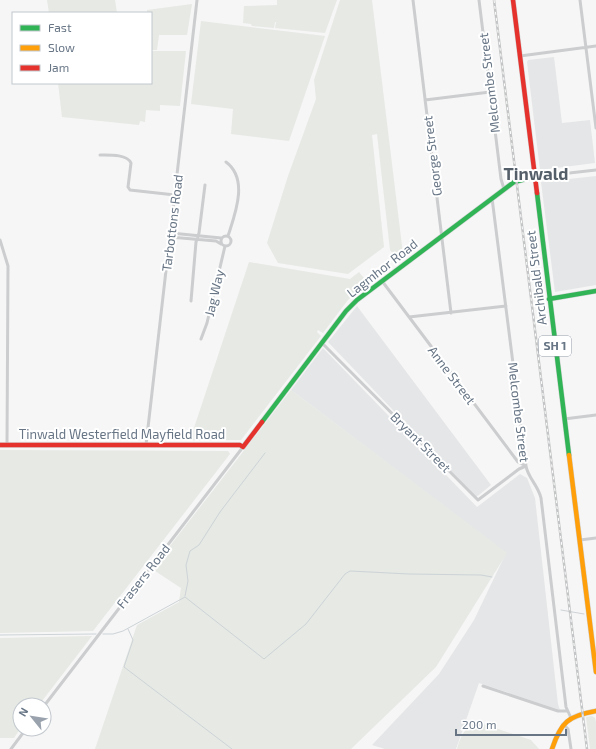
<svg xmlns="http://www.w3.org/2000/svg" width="596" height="749" font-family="'Exo 2',sans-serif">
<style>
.built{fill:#e5e6e7}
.green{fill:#e6e9e4}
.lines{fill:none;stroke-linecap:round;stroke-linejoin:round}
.stream{stroke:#cdd3d7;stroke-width:1}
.fast-casing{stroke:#d2d3d4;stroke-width:5.5}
.slow-casing{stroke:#d2d3d4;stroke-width:5.5}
.jam-casing{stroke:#d2d3d4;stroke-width:5.5}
.street{stroke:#cccdcf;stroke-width:3}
.fast{stroke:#30b455;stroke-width:4.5}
.slow{stroke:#ff9f0a;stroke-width:4.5}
.jam{stroke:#e5322d;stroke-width:4.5}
.rail-casing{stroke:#c3c4c5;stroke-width:2.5}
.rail{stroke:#fff;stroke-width:1;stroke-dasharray:3;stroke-linecap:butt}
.labels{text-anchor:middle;stroke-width:4;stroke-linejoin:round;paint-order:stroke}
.shield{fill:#fff;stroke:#959eaa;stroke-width:1}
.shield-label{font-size:12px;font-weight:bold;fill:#677585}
.street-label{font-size:13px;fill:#677585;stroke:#fff}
.district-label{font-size:17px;font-weight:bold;fill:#555f6a;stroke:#fff}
</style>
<rect width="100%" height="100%" fill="#f6f6f6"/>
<path class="built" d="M554 57 562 123 590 120 595 163 540 170 527 62 528 60Z
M596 176V285L555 292 541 182Z
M357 306 491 485 479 495 476 497 328 342Z
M323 348 477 507 520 474 527 478 535 498 558 704 560 710 479 683 456 749H385L372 745 439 674 474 620 506 553 291 390Z"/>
<path class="green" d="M47 0H115L117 13H49Z
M277 0H337L325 33 275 28 276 22H275L274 28 252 26 251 24 243 23 244 6 277 5Z
M340 0H372L403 254 397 259 390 250 377 134 372 135 384 247 348 274 278 263 267 243 288 176 316 99 314 80Z
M192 4 187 35H159L157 50H151V13H147V10Z
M201 21 325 36 289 141 231 134 233 109 191 104Z
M151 51H186L180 106 160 105V111L146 110 145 122 140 121 139 125 62 117 58 83H151Z
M249 262 350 279 359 272 368 283 348 300 323 333 318 330 317 332 321 336 241 440H190Z
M291 390 507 553 436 667 351 749H95L137 625 179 602 181 588 152 569Z
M0 450 228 451 230 454 93 631 0 633Z
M92 636 39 705H20V729L14 738H0V638Z
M592 716 595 718 596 722V749H590L586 717Z
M479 724H483L531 740 539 749H457C461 736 464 726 479 724Z"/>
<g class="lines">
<path class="stream" d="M185 596 188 581 186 565 190 551 199 545 220 512 265 453
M561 610 584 614
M128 629 133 640 124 667 232 749
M103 634H113L123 631 185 597 264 659 306 624 345 574 350 571 409 574 481 575 492 577
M0 635 96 634"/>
<defs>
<path id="fast" d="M537 193 569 455
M549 299 596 291
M262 422 346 311 357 300 514 182 534 177"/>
<path id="slow" d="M569 455 596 672
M552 749C561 722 568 716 596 711"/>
<path id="jam" d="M513 0 537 193
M0 445H240L243 447 262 422"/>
</defs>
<use href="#fast" class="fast-casing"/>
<use href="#slow" class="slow-casing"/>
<use href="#jam" class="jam-casing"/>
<path class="street" d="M413 0 451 313
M479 0 501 179 504 189
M580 0 596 128
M520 56 596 46
M425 100 490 92
M100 155C109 155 127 154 131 163L128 187 130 190 175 195
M226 162C249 179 235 214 228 236
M534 177 596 170
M492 198 526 466C528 478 538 485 541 498L566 707 571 718
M171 233 221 238
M221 241a5 5 0 1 1 10 0a5 5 0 1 1-10 0Z
M170 237 216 241 221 244
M0 240 8 266 7 445
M382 281 518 462 526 466
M191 301 196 242 199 233 205 185
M409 317 506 306
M201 339 207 323 225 246
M322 343 478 500 519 469 526 466
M564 419 596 415
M146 445 197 0
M580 540 596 538
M483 686 558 711H567
M44 706 243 447
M563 724 568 729 571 749
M11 749 26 729"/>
<use href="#fast" class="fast"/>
<use href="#slow" class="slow"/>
<use href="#jam" class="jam"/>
<defs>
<path id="rail" d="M494 0 587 749"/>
</defs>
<use href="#rail" class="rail-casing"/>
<use href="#rail" class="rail"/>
</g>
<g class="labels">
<rect class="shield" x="539" y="336" width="32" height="20" rx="3"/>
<g class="shield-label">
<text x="555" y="350">SH 1</text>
</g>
<g class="street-label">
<text transform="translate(489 83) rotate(-97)" y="5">Melcombe Street</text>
<text transform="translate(432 156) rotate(-97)" y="5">George Street</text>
<text transform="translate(172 223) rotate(-83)" y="5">Tarbottons Road</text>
<text transform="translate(382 268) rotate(-38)" y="5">Lagmhor Road</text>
<text transform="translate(536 278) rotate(-97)" y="5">Archibald Street</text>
<text transform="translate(214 293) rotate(-77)" y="5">Jag Way</text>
<text transform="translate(452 375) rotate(53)" y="5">Anne Street</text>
<text transform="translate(519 412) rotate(83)" y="5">Melcombe Street</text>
<text x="122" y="439">Tinwald Westerfield Mayfield Road</text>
<text transform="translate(421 442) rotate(45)" y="5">Bryant Street</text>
<text transform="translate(143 576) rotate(-52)" y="5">Frasers Road</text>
</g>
<g class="district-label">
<text x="536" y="180">Tinwald</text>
</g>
</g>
<rect x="12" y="12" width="140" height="72" fill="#ffffff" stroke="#c2c8ce"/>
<rect x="20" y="25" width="20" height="6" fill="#30b455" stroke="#c2c8ce"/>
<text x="48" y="32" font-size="12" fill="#677585">Fast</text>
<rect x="20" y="45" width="20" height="6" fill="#ff9f0a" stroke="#c2c8ce"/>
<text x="48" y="52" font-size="12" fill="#677585">Slow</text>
<rect x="20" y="65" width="20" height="6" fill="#e5322d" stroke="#c2c8ce"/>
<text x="48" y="72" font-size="12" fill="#677585">Jam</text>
<g transform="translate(32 717) rotate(300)"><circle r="19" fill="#ffffff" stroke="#c2c8ce"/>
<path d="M0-3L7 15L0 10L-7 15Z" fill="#99a2ad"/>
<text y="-6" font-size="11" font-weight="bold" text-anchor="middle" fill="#677585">N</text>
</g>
<path d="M456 729v6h110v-6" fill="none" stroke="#677585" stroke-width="2"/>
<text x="462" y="729" font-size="12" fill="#677585" stroke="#ffffff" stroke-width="3" paint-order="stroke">200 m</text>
</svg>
